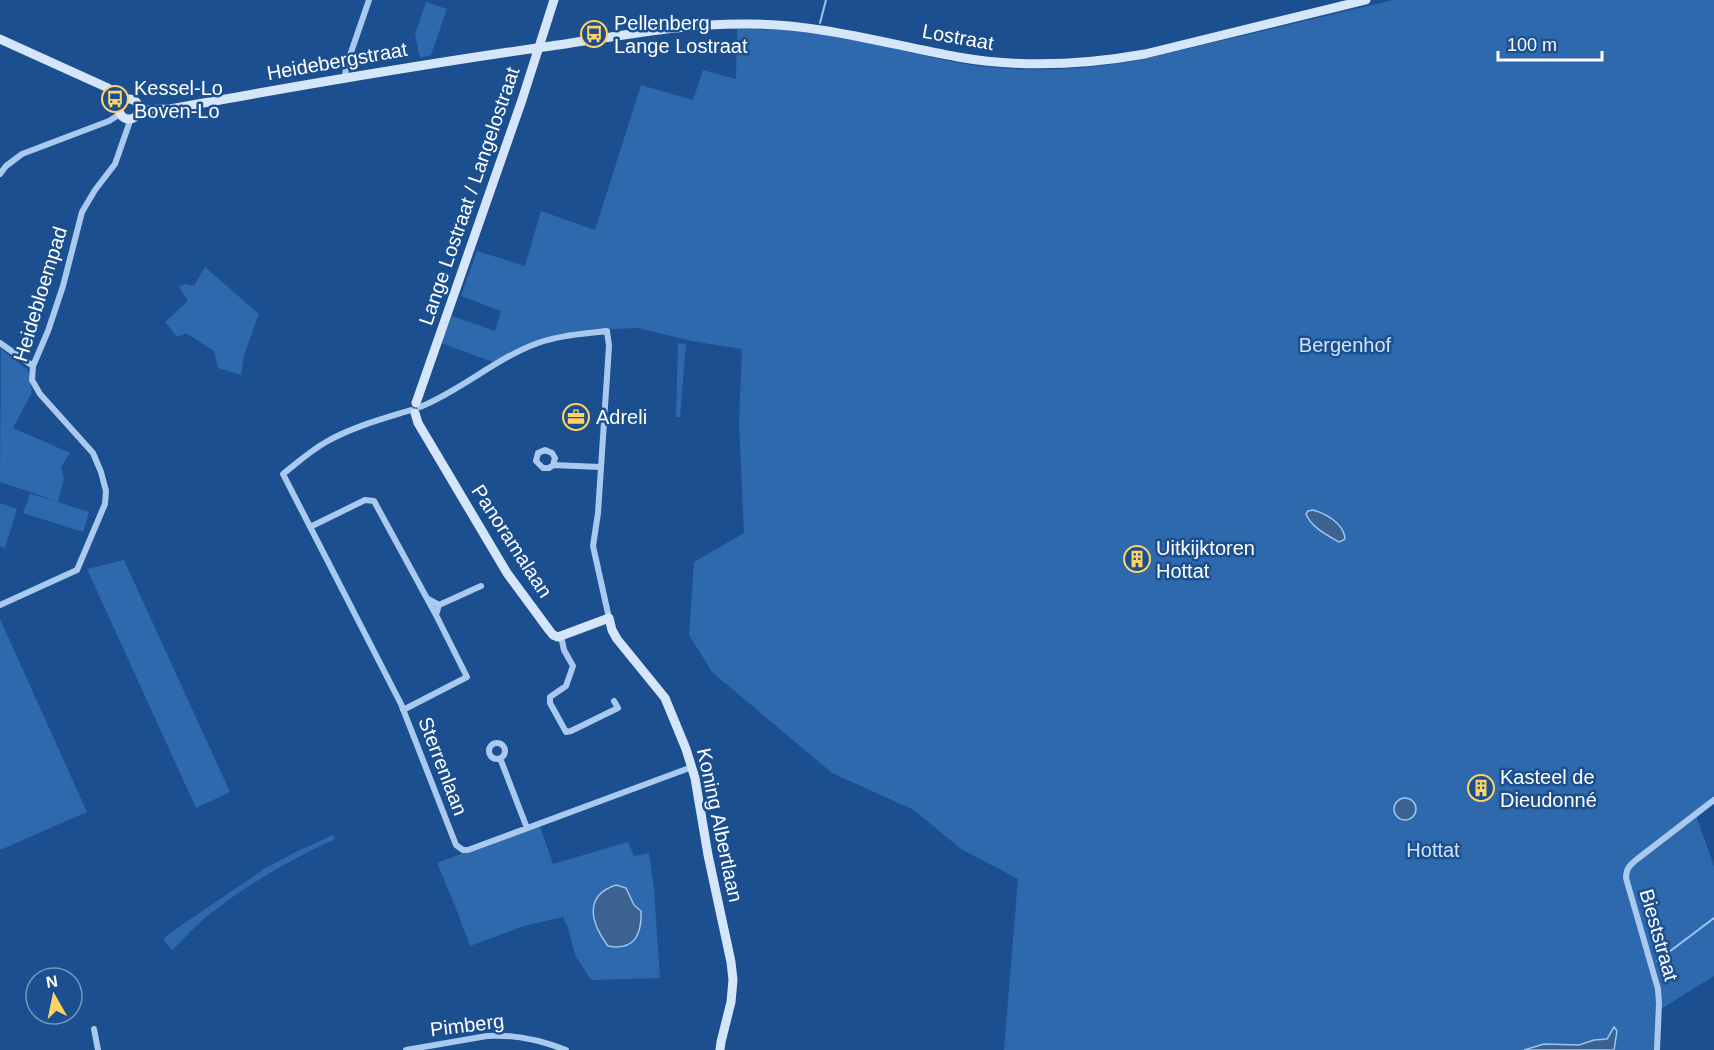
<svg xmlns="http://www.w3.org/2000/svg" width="1714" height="1050" font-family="Helvetica,sans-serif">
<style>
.green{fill:#2e69ad}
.water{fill:#3c6290;stroke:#9cc4f0;stroke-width:1.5}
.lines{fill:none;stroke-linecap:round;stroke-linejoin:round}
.stream{stroke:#9cc4f0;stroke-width:2}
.street{stroke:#a9c9ee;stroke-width:6}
.secondary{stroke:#d6e6fa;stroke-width:9}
.labels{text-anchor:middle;stroke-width:5;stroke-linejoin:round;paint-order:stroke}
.poi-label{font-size:20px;fill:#fff;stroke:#1b4f8f;text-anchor:start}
.street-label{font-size:20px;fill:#fff;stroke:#1b4f8f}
.park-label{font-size:20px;fill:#cfe3fa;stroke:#1b4f8f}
</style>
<rect width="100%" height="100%" fill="#1b4f8f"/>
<path class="green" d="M1393 0H1714V797L1625 867 1623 874 1658 995 1655 1050H1004L1018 879 961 849 914 810 832 773 712 672 689 635 694 562 744 533 739 422 742 349 691 341 638 328 615 329 551 337 535 342 493 362 441 343 452 316 495 331 501 311 461 296 477 251 525 266 541 211 595 230 641 85 693 100 703 70 736 79 737 29C774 29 810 31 846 38 888 46 929 58 971 65 1029 73 1087 70 1144 59Z
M426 2 447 9 431 55 420 58 415 34Z
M205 267 259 314 244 355 241 375 218 368 214 351 186 333 177 337 165 322 188 301 179 287 185 284 194 286Z
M678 343 686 344 680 417H676Z
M1 349 28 370 32 392 13 428 70 453 61 467 64 479 58 502 89 512 83 532 23 513 30 494 57 501 0 482Z
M0 503 17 509 5 548 0 546Z
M124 560 230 792 196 808 87 569Z
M0 619 87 812 0 850Z
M1696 816 1714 866V976L1661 1009 1627 876 1633 864Z
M539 824 553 864 628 842 634 856 649 853 654 889 660 978 591 980 575 955 568 928 563 917 524 926 470 946 457 911 437 863Z
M333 835 335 839C289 860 244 886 205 918 193 928 183 940 172 950L163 939 170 933 267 867 298 851Z"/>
<path class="water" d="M1313 510C1327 514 1342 523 1345 537L1344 540 1339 542C1327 535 1311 527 1306 514L1308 511Z
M1394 809a11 11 0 1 1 22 0a11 11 0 1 1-22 0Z
M616 885 626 888 634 905 641 911C642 935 634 951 608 946 591 923 583 896 616 885Z
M1614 1027 1617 1031 1614 1050H1524L1544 1044 1579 1045 1594 1040 1607 1039Z"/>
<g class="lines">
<path class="stream" d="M820 23 826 0
M1657 961 1714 918"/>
<path class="street" d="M345 78 346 67 369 0
M0 174 6 166 22 154 109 121 120 114
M0 343 33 366
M420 407C462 390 496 358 538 343 560 335 584 334 607 331L609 346 598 513 593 546 609 618
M411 410C382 419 352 427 326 442 310 451 297 463 283 474L401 704 456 845 463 850H468L692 767
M553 465 555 458 552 453 545 450 538 453 536 461 543 468H549L553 465 600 467
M310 527 365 500 374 501 436 615 439 605 428 599
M0 605 77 570 105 504 106 491 101 472 93 453 40 394 32 380 33 366 48 331 63 286 82 212 95 190 115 164 129 124V119
M439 605 481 586
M561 636 564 650 573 666 566 686 550 697V703L566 732 571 731 618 708 614 701
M403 710 467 677 436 615
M489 751a8 8 0 1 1 16 0a8 8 0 1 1-16 0Z
M500 758 527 828
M94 1029 98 1050
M406 1050 487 1036C515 1034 540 1040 566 1050
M1657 1050 1659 1003 1658 989 1626 878C1626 869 1629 866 1636 860L1714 800"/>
<path class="secondary" d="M0 39 108 88 124 100
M119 109a10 10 0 1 1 20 0a10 10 0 1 1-20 0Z
M139 110 170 109C296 86 423 64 551 46 616 37 682 23 748 24 821 24 886 44 958 57 1020 68 1083 65 1145 54L1366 0
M416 403 522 100 554 0
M415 413 418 423 507 573 549 630 553 635 558 637 609 618 612 630 617 639 665 698 686 749 695 778 708 855 731 962 733 980 731 1002 721 1042 720 1050"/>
</g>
<defs>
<symbol id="bus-ring" viewBox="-11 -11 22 22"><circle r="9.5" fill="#1b4f8f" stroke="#ffd166" stroke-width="1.5"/><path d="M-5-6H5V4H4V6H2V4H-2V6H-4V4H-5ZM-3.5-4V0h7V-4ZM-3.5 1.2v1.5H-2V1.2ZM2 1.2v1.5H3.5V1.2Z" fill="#ffd166"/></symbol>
<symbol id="office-ring" viewBox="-11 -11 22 22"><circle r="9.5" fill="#1b4f8f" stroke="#ffd166" stroke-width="1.5"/><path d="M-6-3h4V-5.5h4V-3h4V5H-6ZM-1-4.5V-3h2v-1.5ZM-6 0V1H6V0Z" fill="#ffd166"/></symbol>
<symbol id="building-ring" viewBox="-11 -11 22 22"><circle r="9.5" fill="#1b4f8f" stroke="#ffd166" stroke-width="1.5"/><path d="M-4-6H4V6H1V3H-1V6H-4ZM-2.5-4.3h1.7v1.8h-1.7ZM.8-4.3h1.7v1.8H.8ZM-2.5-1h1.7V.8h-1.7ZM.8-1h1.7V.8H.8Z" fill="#ffd166"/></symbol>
</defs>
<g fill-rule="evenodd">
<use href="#bus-ring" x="579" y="19" width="30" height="30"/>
<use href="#bus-ring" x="100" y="84" width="30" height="30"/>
<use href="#office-ring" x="561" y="402" width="30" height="30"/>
<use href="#building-ring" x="1122" y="544" width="30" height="30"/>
<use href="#building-ring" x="1466" y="773" width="30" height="30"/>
</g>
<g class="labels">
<g class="poi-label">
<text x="614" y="30">Pellenberg<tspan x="614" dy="23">Lange Lostraat</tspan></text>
<text x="134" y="95">Kessel-Lo<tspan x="134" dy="23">Boven-Lo</tspan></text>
<text x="596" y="424">Adreli</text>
<text x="1156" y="555">Uitkijktoren<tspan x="1156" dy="23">Hottat</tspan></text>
<text x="1500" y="784">Kasteel de<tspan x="1500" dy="23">Dieudonné</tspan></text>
</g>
<g class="street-label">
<text transform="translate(958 37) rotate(10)" y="7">Lostraat</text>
<text transform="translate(337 61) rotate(-10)" y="7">Heidebergstraat</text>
<text transform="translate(469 196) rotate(-71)" y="7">Lange Lostraat / Langelostraat</text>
<text transform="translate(40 294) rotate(-73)" y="7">Heidebloempad</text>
<text transform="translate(512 541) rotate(57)" y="7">Panoramalaan</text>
<text transform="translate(443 766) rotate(69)" y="7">Sterrenlaan</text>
<text transform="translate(720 825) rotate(78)" y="7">Koning Albertlaan</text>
<text transform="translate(1659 935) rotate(74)" y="7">Bieststraat</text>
<text transform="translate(467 1025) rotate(-7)" y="7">Pimberg</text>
</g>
<g class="park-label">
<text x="1345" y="352">Bergenhof</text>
<text x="1433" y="857">Hottat</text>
</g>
</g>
<g transform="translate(54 996) rotate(351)"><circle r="28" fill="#1b4f8f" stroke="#7695bc" stroke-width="1.5"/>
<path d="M0-4.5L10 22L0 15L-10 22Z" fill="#ffd166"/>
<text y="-9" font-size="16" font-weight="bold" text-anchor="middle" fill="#ffffff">N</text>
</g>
<path d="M1498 51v9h104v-9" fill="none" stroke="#ffffff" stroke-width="3"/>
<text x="1507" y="51" font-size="18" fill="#ffffff" stroke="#1b4f8f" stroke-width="4.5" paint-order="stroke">100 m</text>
</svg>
